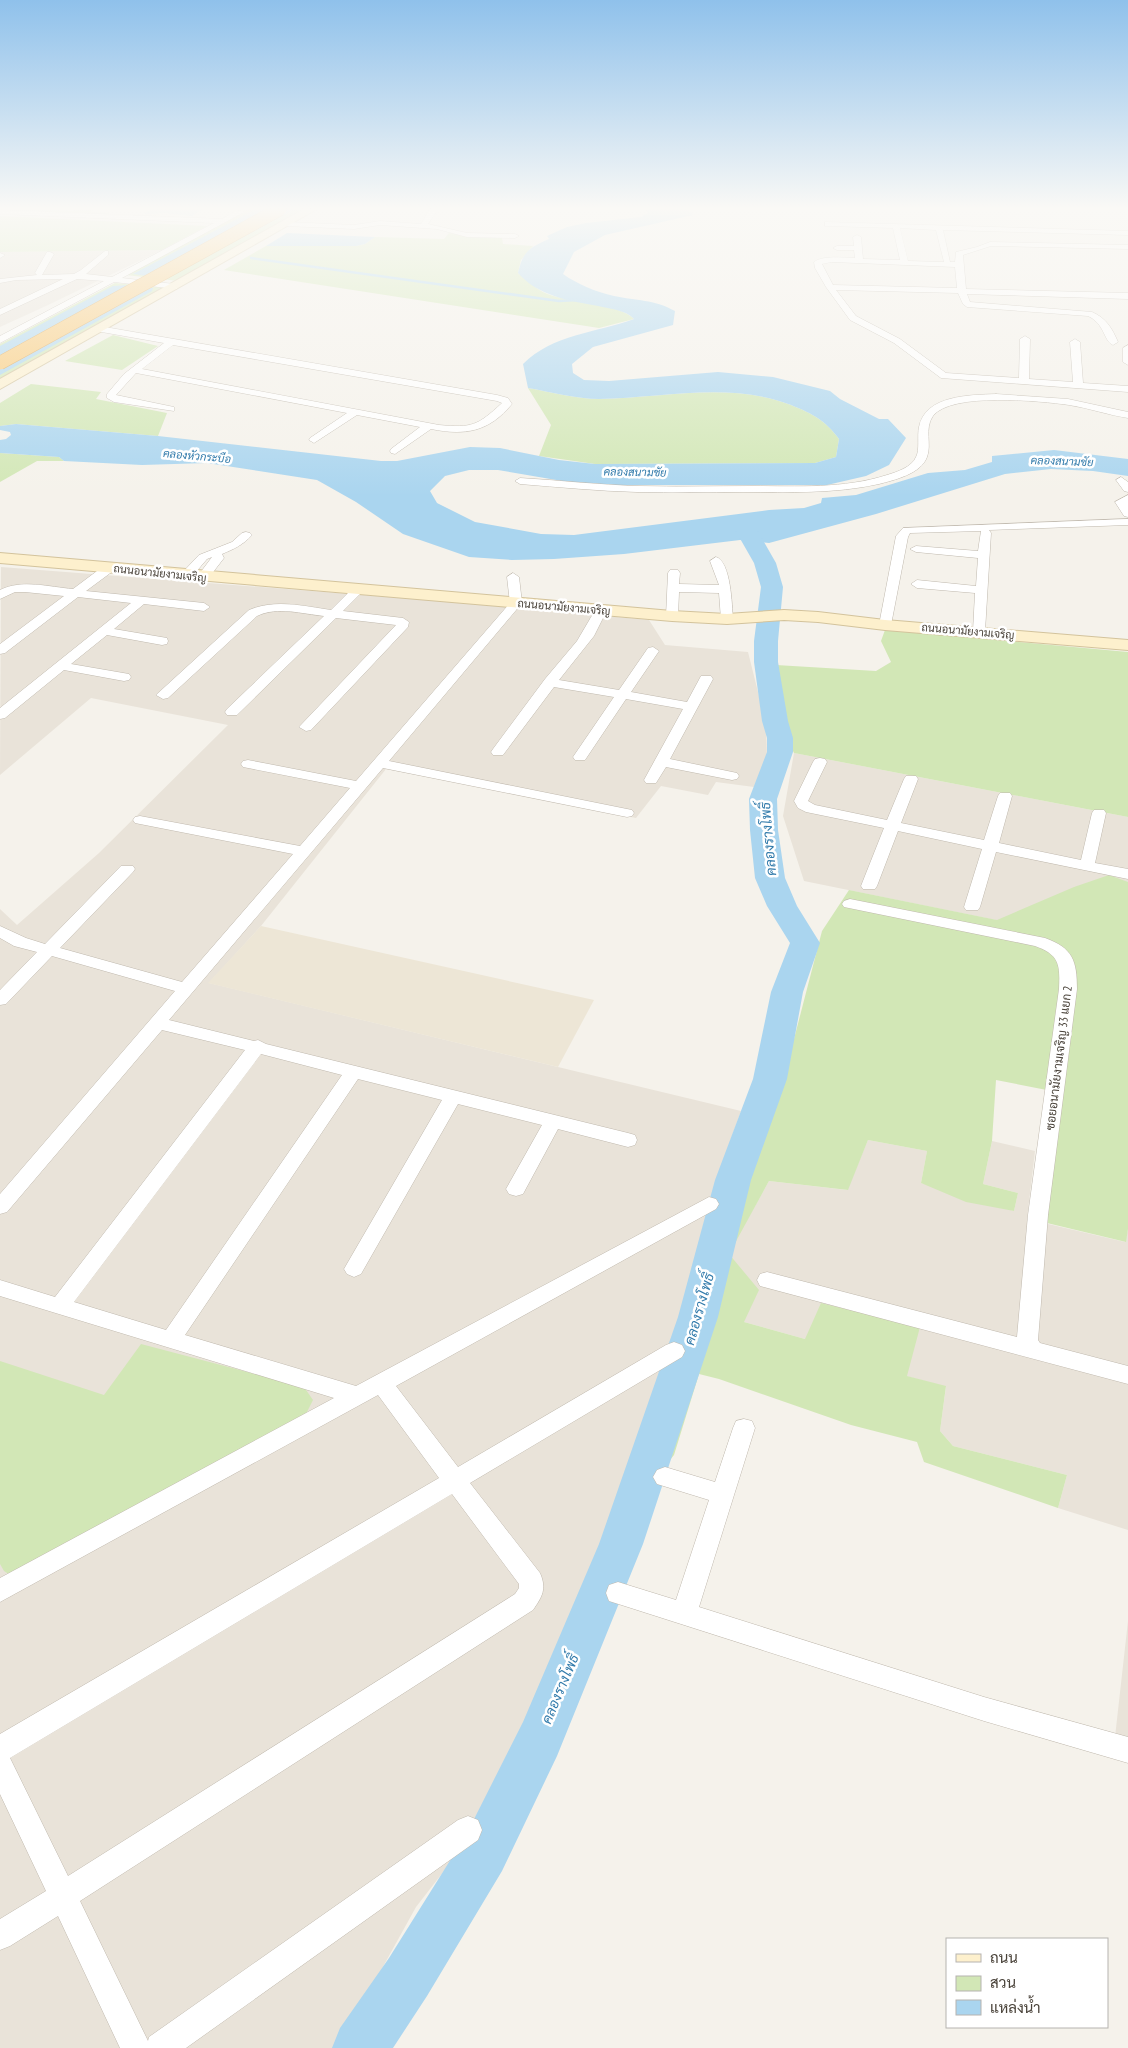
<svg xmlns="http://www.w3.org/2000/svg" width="1128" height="2048" font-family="'PT Sans Narrow',Sarabun,sans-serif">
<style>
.residential{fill:#e9e3d9}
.education{fill:#ede6d6}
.green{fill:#d2e7b6}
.water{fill:#aad5ef}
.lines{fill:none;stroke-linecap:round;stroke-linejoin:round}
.stream{stroke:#aad5ef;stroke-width:2.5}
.river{fill:#aad5ef;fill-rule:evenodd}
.street-casing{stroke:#c0b9ae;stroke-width:1}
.secondary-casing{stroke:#d3c39c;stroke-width:2}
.street{fill:#fff;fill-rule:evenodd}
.secondary{fill:#fdf0cd;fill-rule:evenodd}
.highway-bridge-casing{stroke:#d99c41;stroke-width:14;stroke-linecap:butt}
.highway-bridge{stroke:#f9c872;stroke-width:13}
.labels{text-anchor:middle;stroke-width:5;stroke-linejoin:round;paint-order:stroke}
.far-water-label{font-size:11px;font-style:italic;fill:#327bab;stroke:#fff}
.far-street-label{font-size:11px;fill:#494239;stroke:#fff}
.street-label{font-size:12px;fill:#494239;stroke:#fff}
.water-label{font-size:14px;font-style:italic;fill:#327bab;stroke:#fff}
</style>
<rect width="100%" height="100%" fill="#f5f2eb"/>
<path class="residential" d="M162 250 46 306 0 327V252Z
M1 567 428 600 649 620 665 645 748 652 766 724 767 757 754 787 716 782 708 795 661 786 636 818 386 769 261 926 209 983 741 1111 719 1172 663 1387 614 1529 489 1813 416 1907 338 2048H0V909L17 925 99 853 228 725 91 698 0 775Z
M794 753 1128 817V947L804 881 783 816Z
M868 1140 927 1151 921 1183 1014 1211 1018 1193 983 1184 992 1141 1035 1151 1027 1219 1125 1242 1128 1229V1530L1058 1508 1067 1475 953 1446 940 1431 946 1387 906 1376 805 1339 744 1322 728 1254 769 1181 847 1190Z
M1128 1621V1741L1115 1737Z"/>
<path class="education" d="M261 926 594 1000 558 1067 208 983Z"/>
<path class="green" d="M0 209 73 211 80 209H94L91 212 109 213V216L0 211Z
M245 209H307L178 281 126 275 243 212Z
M0 216 207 226 162 250 0 252Z
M449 233 470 237 502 238 503 244 533 246 521 260 518 273C526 279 534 287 543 292 565 303 620 303 634 319L599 328 224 270 266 246H356L365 244 375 237 444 239Z
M115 283 167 288 0 382V344Z
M113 335 158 346 122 370 65 361Z
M31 384 101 392 96 399 167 413 158 436 16 424 0 426V403Z
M528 388C551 392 576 399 599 399 664 398 728 381 791 405 813 414 825 420 839 439L836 457 815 463 595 464 539 456 551 425Z
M0 453 59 457 64 461H37L0 482Z
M885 630 1128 652V817L794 753 784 733 773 673 776 665 876 671 891 662 881 641Z
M1109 875 1128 882V1229L1126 1242 1047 1223 1062 1093 996 1080 992 1141 983 1184 1018 1193 1014 1211 966 1202 921 1183 927 1151 868 1140 848 1190 769 1181 729 1254 759 1290 744 1322 805 1339 821 1303 920 1327 907 1376 946 1386 940 1431 953 1446 1067 1475 1058 1508 924 1462 917 1442 851 1425 719 1379 699 1374 674 1455 649 1486 699 1343 732 1216 766 1104 794 1039 822 931 849 890 997 920 1074 887Z
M141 1344 304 1387 313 1400 304 1418 10 1575 4 1571 0 1564V1361L104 1395Z"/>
<path class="water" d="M151 209H203L192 216 165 213 144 214Z
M256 209H295L170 277 162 278 133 274Z
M646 209H688L693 215 605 235 574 252 563 274C577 284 596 292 614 296 637 301 653 299 675 311L673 325 593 347 572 364 573 373 584 380 609 381 718 372 773 377 830 391 840 399 879 419H888L906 438 889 465 866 476 827 485H614L568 482 498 470H469L445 476 430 491 437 503 475 522 541 534 574 535 769 510 804 508 821 503 822 498 856 495 928 473 965 470 992 462V456L1054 450 1128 459V476L1093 471 1051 469 1005 474 876 514 769 543 740 540 624 554 554 559 512 560 469 557 403 534 356 502 317 480 207 463 142 465 64 461 59 457 0 453V440L6 439 11 435 10 432 0 430V426L16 424 158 436 381 461H397L470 447 500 448 559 460 595 464 815 463 836 457 839 439C825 420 813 414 791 405 728 381 664 398 599 399 576 399 551 392 528 388L523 364C553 334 596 333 634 319 626 310 610 309 598 306 570 301 538 296 518 273 523 251 529 248 549 239L547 236 567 227 586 223 641 217 648 213Z
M287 233 375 237 365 244 356 246H266Z
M130 285 153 288 152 291 0 375V346L113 286Z"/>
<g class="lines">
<path class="stream" d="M251 258 559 301 578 300"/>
<path class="river" d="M745 522 752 524 756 528 776 563 783 587 778 641V662L788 721 793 738V752L777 799 778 830 785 878 797 906 820 943 803 992 787 1079 751 1180 718 1317 643 1544 557 1756 502 1871 427 1996 393 2048H332L340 2028 389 1958 466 1835 523 1722 599 1544 678 1317 715 1180 753 1079 771 992 790 943 767 906 755 878 750 830 749 799 767 752V738L762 721 754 662V641L761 587 754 563 734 528 738 524Z"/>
<defs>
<path id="street" d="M430 209H438L428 224 467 233 515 234 519 236 515 238 467 237 437 229 380 225 354 229 286 226 282 224 286 222 354 225 380 221 421 224Z
M0 210 222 219 237 210 244 212 122 278 174 284 177 285V289L114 282 0 343V336L104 281 77 279 0 315V309L63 279 16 280 0 283V279L37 275 35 273 47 252H50L54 254 42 275 74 274 81 270 105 251H108V255L86 274 112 277 214 223 0 214Z
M825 222 1128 231V235L943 230 950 262H955L956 252 977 247 990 242 1128 245V249L991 246 963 255 966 289 1128 293V299L967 294 970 302 1092 312C1106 318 1112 328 1118 342L1113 345C1103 340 1105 324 1088 316L967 307 963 304 958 293 836 290 856 316 900 339 946 373 1019 378 1020 339 1025 336 1030 339 1029 379 1073 382 1070 342 1075 339 1080 342 1083 383 1128 386V392L941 378 894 343 850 320 826 287 815 268 814 262C824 255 842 258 855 258L854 250H837L833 248 837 246H854L853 237 857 235 861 237 863 259 900 260 893 228 828 226H825ZM900 228 936 230 944 262 908 261ZM832 262 955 267 957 288 833 285 822 264Z
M0 253 5 255 0 258Z
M99 326 497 395 508 398 512 404C489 432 465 436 431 429L395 454 391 453 390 451 391 449 420 427 357 415 314 443 309 440 310 438 347 413 136 373 116 395 174 407V411L114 402 107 398V394L124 374 164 343 96 331V327ZM173 345 497 401 502 403C477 426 472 428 439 425L142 369Z
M1128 345V365L1123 362V348Z
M996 394 1068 399 1128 412V418C1108 415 1089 408 1069 405 1041 401 951 392 933 416 924 429 932 444 927 457 921 474 894 480 879 484 834 494 789 492 743 492 708 492 672 493 637 492 598 491 559 487 520 484L515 481 520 478C559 480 598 485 638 486 676 487 714 486 752 486 797 486 844 489 887 475 897 472 912 467 916 457 920 450 917 436 919 427 925 395 970 395 996 394Z
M1121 477 1128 482V492L1124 491 1116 480Z
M1128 495V517L1124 516 1115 502Z
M1128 519V525L989 530 991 533 985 631 979 635 973 631 975 593 917 588 911 584 917 580 976 586 978 558 916 552 910 549 916 546 978 551 981 531 910 533 908 537 891 625 885 629 879 625 896 536 903 528Z
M246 532 250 533 252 535C243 545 234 549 222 554L224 558 207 580 203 581 197 577 212 557 207 559 190 579H182L180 576 182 573 199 555 232 542 242 533Z
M716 557C731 561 732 606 733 619L731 622H723L721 619 719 593 679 592 678 616 676 619H668L666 616 668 573 670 570H678L680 573 679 584 719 585 710 561Z
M109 564 115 568 113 571 86 591 204 603 210 607 204 611 144 604 114 629 167 638 168 641 167 644 162 645 107 635 71 664 129 674 131 677 129 680 124 681 64 670 5 718 0 719V708L131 603 78 597 5 653 0 654V644L64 596 25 592H15L0 599V590C22 579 49 587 73 589L105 565Z
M513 573 519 577 522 603 389 761 627 809 632 810 634 813 632 816 627 817 383 768 169 1020 254 1041 258 1040 266 1044 628 1133 635 1135 637 1140 635 1145 628 1147 558 1129 523 1194 516 1196 509 1194 506 1189 542 1125 458 1104 361 1274 354 1277 347 1274 344 1269 442 1100 358 1079 185 1335 356 1386 709 1197 716 1199 719 1204 716 1209 396 1386 458 1467 666 1345 674 1342 682 1345 685 1351 682 1357 470 1483 540 1573C547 1589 542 1597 533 1610L80 1901 148 2041 149 2037 458 1820 468 1816 478 1820 482 1830 478 1840 186 2048H120L58 1916 10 1946 0 1950V1919L46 1891 0 1794V1734L439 1478 378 1395 0 1602V1578L334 1398 0 1296V1280L55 1297 245 1050 162 1030 7 1212 0 1214V1194L175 991 52 956 6 1004 0 1005V990L37 952 14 946 0 938V926L26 938 45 944 121 866H133L135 869 133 872 60 948 182 982 293 854 140 824 135 823 133 820 135 817 140 816 300 846 350 788 243 767 241 764 243 761 248 760 356 781 510 603 507 577ZM261 1054 342 1075 166 1330 74 1302ZM452 1494 519 1584V1588L515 1594 68 1876 10 1758Z
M359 585 365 589 343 611 403 618 409 622 408 627 311 730 306 731 299 727 396 625 336 618 237 715H227L225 712 227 709 324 616C302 614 278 606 257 616L168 698 163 699 156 695 249 610C275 599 303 606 331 610L355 586Z
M601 606 607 610 594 636 559 680 619 690 648 648 653 647 659 651 631 692 687 702 701 676H711L713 679 670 759 737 773 739 776 737 779 732 780 666 767 656 783H646L644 780 683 709 626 699 585 760H575L573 757 614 697 554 687 503 755H493L491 752 493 749 545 679 577 641 597 607Z
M820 758 825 759 827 762 808 801 815 805 887 820 904 779 906 776H916L918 779 901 823 984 840 998 796 1000 793H1010L1012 796 999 843 1081 860 1092 813 1094 810H1104L1106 813 1095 863 1128 869V879L996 852 980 907 978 910H966L964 907 982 849 898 831 877 886 875 889H863L861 886 884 828 806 812 798 808 794 801 813 762 815 759Z
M850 899 1045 938C1073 948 1077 961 1077 989L1048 1215 1038 1340 1040 1343 1128 1366V1384L760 1286 757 1280 760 1274 767 1272 1017 1337 1028 1215 1059 989C1060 965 1060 955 1035 946L844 907 842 904 844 901Z
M744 1419 752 1421 755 1428 699 1607 984 1697 1128 1737V1763L984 1721 609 1601 606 1593 609 1585 618 1582 676 1600 709 1500 657 1484 653 1477 657 1470 665 1467 715 1482 733 1428 736 1421Z"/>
<path id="secondary" d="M304 209H317L0 389V379Z
M0 553 672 611 727 614 784 610 818 612 885 620 1128 640V650L885 630 818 622 784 620 727 624 672 621 0 563Z"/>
</defs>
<use href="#street" class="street-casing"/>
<use href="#secondary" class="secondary-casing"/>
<use href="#street" class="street"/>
<use href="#secondary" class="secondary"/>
<defs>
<path id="highway-bridge" d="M0 363 280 209"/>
</defs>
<use href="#highway-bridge" class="highway-bridge-casing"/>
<use href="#highway-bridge" class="highway-bridge"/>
</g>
<linearGradient id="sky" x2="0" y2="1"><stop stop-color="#8fc1eb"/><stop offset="0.42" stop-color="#faf9f6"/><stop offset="1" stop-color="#faf9f6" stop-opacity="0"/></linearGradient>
<rect width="1128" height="496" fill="url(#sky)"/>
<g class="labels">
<g class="far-water-label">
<text transform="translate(197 456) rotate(5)" y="4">คลองหัวกระบือ</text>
<text transform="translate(1062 461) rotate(2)" y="4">คลองสนามชัย</text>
<text transform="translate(635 472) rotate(1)" y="4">คลองสนามชัย</text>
</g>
<g class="far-street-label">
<text transform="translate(160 573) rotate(6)" y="4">ถนนอนามัยงามเจริญ</text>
<text transform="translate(564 607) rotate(5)" y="4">ถนนอนามัยงามเจริญ</text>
<text transform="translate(968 631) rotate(5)" y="4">ถนนอนามัยงามเจริญ</text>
</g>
<g class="street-label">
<text transform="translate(1059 1058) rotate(-83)" y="4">ซอยอนามัยงามเจริญ 33 แยก 2</text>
</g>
<g class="water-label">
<text transform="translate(768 839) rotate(-95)" y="5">คลองรางโพธิ์</text>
<text transform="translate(699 1309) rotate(-74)" y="5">คลองรางโพธิ์</text>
<text transform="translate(560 1689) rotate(-67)" y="5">คลองรางโพธิ์</text>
</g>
</g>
<rect x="946" y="1938" width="162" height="90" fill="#ffffff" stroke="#b6b3b0"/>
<rect x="956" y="1954" width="25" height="8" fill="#fdf0cd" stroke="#b6b3b0"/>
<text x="990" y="1963" font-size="15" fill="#494239">ถนน</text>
<rect x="956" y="1976" width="25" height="15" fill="#d2e7b6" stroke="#b6b3b0"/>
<text x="990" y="1988" font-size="15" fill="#494239">สวน</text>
<rect x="956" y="2000" width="25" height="15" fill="#aad5ef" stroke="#b6b3b0"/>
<text x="990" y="2013" font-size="15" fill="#494239">แหล่งน้ำ</text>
</svg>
